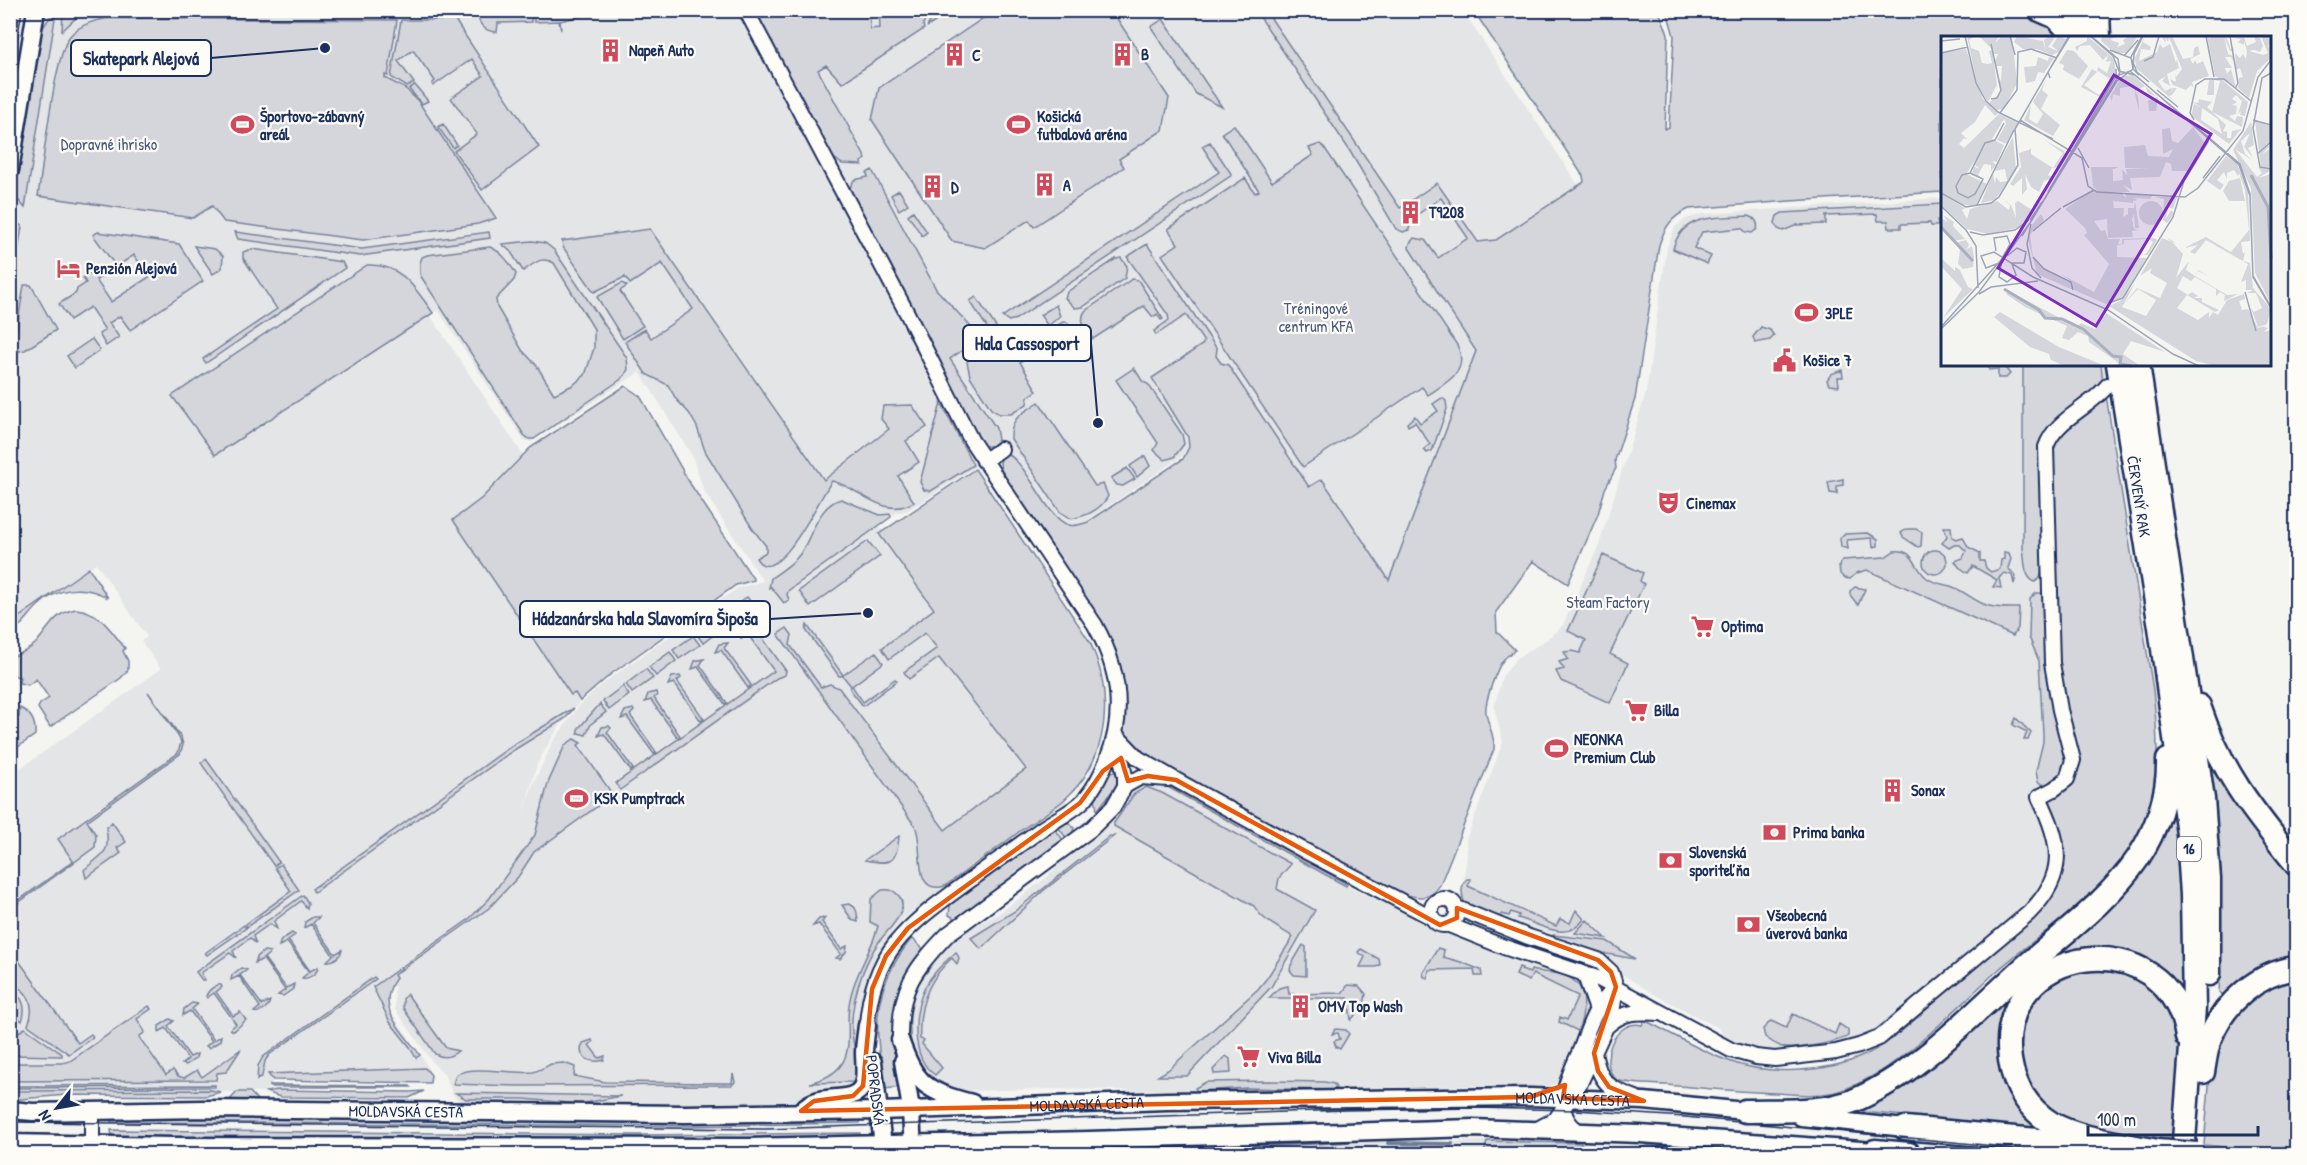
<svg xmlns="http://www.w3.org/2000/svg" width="2307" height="1165" font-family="'Patrick Hand',sans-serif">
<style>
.built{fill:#e4e5e6;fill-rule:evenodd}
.green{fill:#d4d6db;stroke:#78829c;stroke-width:1.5;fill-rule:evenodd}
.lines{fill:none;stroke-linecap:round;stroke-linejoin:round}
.stream{stroke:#717c98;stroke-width:4}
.minor-casing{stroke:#1b2f5e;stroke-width:18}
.tertiary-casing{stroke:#1b2f5e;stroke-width:21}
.trunk-casing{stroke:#1b2f5e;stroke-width:27}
.minor{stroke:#fdfcf7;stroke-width:14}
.tertiary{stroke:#fdfcf7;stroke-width:16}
.trunk{stroke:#fdfcf7;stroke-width:22}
.tram{stroke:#1b2f5e;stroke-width:1.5}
.trunk-bridge-casing{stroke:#1b2f5e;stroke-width:27;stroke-linecap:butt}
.trunk-bridge{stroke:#fdfcf7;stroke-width:22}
.marked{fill:none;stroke:#e8590c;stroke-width:4.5;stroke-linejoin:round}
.labels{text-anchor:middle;stroke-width:4.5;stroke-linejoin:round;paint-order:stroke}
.shield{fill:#fdfcf7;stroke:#5f6c8c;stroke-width:1.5}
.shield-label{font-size:15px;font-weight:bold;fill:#1b2f5e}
.poi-label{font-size:16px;font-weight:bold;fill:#1b2f5e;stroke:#fdfcf7;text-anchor:start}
.park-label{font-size:16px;fill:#49597d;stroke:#fdfcf7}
.street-label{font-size:16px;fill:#1b2f5e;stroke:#fdfcf7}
.inset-river{fill:none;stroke:#aab0bf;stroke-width:3}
.inset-road{fill:none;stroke:#9da5b6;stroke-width:1.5}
.view{fill:#7b2cbf;fill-opacity:0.15;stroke:#7b2cbf;stroke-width:3}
.inset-edge{fill:none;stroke:#1b2f5e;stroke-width:3}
.leader{fill:none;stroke:#1b2f5e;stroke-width:2}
.callout-dot{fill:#1b2f5e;stroke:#fdfcf7;stroke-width:2}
.callout{fill:#fdfcf7;stroke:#1b2f5e;stroke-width:2}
.callout-label{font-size:18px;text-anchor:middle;font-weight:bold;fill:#1b2f5e}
</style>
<rect width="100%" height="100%" fill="#f4f4f1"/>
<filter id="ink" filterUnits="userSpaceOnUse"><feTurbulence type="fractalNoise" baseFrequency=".0167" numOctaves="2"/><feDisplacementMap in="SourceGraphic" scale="12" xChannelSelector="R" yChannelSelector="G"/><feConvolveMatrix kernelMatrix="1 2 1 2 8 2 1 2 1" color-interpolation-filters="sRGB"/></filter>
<g filter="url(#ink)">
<path class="built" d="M36 11H1463L1579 186 1431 283 1476 351 1390 581 1322 479 1309 487 1255 407 1045 549 984 461 920 503 906 511 896 513 879 526 1068 803 992 859 904 918 891 933 871 966 859 1008 867 1025 865 1081 801 1111 477 1112 461 1103 453 1095 444 1074 433 1063 395 1009 394 976 375 990 421 1055 432 1076 430 1083 273 1080 266 1092 11 1091V775L161 669 141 641 147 637 96 563 11 622V170ZM438 310 524 440 531 442 640 372 692 456 705 493 763 581 738 588 617 673 593 692 579 706 553 742 533 784 523 815 537 764 556 731 580 701 575 692 571 695 454 521 482 498 523 455 430 315Z
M1942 198V364L2105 365 2108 385 2100 396 2066 732 2047 793 2052 884 1879 1038 1807 1056 1731 1050 1719 1028 1652 993 1617 971 1610 963 1590 1005 1567 1069 1556 1084 1546 1087 1474 1086 1197 1091 1042 1089 957 1091 924 1080 906 1033 912 993 934 959 970 928 998 914 1046 878 1064 858 1090 838 1110 817 1131 787 1148 780 1191 796 1329 872 1359 892 1421 917 1453 933 1466 906 1462 892 1467 854 1466 840 1503 742 1494 707 1502 677 1516 659 1546 640 1563 625 1599 545 1646 393 1667 247 1675 227 1686 219 1703 214Z
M1350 1138 1420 1142 1487 1141 1581 1143 1627 1150 1626 1154H977L1082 1152Z"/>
<path class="green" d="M592 10 593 13 589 14 560 21 561 30 559 21 534 22 533 11Z
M2013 10 2053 24 2061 37 1942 38V192L1790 201 1689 209C1671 217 1665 227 1659 245L1635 399 1615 460 1616 468 1605 489 1598 514 1568 584 1533 561 1496 612 1497 632 1515 650C1511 653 1507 656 1504 659 1497 667 1484 703 1486 713 1488 726 1495 735 1494 749L1440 885C1436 892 1430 897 1421 897 1390 897 1321 854 1292 838 1237 807 1182 776 1127 745L1122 735 1125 703 1116 650 1002 476 1000 463 1002 455 1008 454C1031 469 1047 519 1069 525 1075 527 1082 524 1088 522L1183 459 1189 447 1188 437 1152 378 1202 345 1204 342 1186 315 1156 335 1154 331 1169 320 1168 315 1127 257 1147 244 1217 349 1216 356 1221 363 1228 365 1309 487 1322 479 1389 580 1476 351 1409 248 1410 243 1414 238 1425 240 1438 258 1468 238 1441 198 1418 214 1411 205 1405 210 1411 219 1409 230 1403 232 1396 229 1348 148 1256 11H1266L1400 208 1437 183 1478 242 1496 240 1584 182 1583 176 1474 11H1659L1668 34 1665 129 1669 127 1674 36 1667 11Z
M54 11H56L54 25 25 208 13 194 36 44 40 32Z
M63 11V10L95 11 76 18 62 31Z
M753 11H869L870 29 880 28 879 11H930L923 24 924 29 842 83 826 65 818 70 866 159 861 162 862 165 842 164 830 155Z
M936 11H952L927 27Z
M994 11H1112L1169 98 1163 130 1119 159 1124 167 1034 227 1029 220 985 248 952 241 872 120 879 88Z
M531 15V22L498 23 497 32C487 32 479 26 478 16Z
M112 18 397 20 388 76 385 75V78L406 89 418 101 496 218 478 224 363 240 224 222 212 206 193 218 38 196C43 166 54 55 70 36 80 24 98 19 112 18Z
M1163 19 1222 107 1196 94 1151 27Z
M401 20H455L539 147 482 190 454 151 477 134 451 98 483 76 472 59 433 86 432 84 435 81 413 50 398 61 414 83 407 87 391 77Z
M415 85 428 101 422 104 409 89Z
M443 124 457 145 453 148 438 127Z
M1234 125 1272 182 1313 155 1309 148 1320 144 1324 147 1457 345C1470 372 1447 382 1428 395L1422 387 1303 467 1162 255 1178 244 1168 229 1245 178 1255 193 1259 191 1222 133Z
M1210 142 1232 175 1016 319 1009 321 1002 317 1219 172 1202 146Z
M872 170 936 289 972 328 979 355 989 349 983 341 992 335 970 301 976 297 1004 339 1022 328 1037 350 1020 362 1037 391 1028 397 1027 404 1011 414H999L991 409 970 376 967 362 972 354 970 345 950 359 996 428 998 440 991 446H985L980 442 849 190 854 180 868 177 867 173Z
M899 190 908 204 899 210 891 195Z
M1942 204V220H1937L1938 226H1931L1930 223 1901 224V228H1889L1888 221H1878L1877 214 1826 216V224L1797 225 1783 231 1778 229 1775 223 1777 216 1782 213Z
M913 211 927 232 922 236 908 215Z
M1748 216C1754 217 1759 222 1757 229L1752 233 1746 232 1741 228 1702 232 1694 248 1711 256 1707 264 1673 249C1682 213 1717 218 1748 216Z
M18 224 22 226 11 298V229Z
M650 229 824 480 889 429 881 419 883 406 912 405 927 427 906 441 919 462 898 476 914 502C883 520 861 488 832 481 821 494 777 593 756 558L766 552V546L752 528 705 451 697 427 689 413 676 399 668 385 646 374 625 342 645 329 651 338 693 309 662 263 630 284 625 277 594 292 563 247 562 241Z
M98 232 179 244 203 281 130 330 120 316 109 323 119 337 106 346 99 334 105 330 90 307 70 320 59 304 76 293 77 289 86 283 83 278 102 266 106 271 115 265 93 235ZM134 255 149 277 111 302 96 280Z
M235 232 362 249 489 232 490 238 360 256 238 239Z
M532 241 545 243 554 250 627 358 628 369 625 375 620 380 534 439H529L524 435 420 275V263L422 257 427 255 490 247C502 252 509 262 516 274L514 280 496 299 497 307 522 350 537 366 554 394 573 385 585 375 594 348V329L554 263C541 255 534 264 523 271L511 252 502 244Z
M194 246 215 249 223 256 222 268 213 274Z
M252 249 342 262 345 268 206 363 203 359 277 309 243 258V252Z
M1121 258 1127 266 1125 278 1083 307 1075 308 1065 298 1067 292 1116 259Z
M367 265C401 263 415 288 433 313L215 455 172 396Z
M1132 279 1138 280 1163 319 1161 320 1157 314 1153 317 1144 306 1093 339C1087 330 1078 322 1085 311Z
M622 283 627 286 620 291 643 326 623 339 597 297Z
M24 285H31L56 330 25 350 13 352Z
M1056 305 1060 316 1048 326 1040 315Z
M1063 322H1067L1072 327 1055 338 1049 330Z
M1761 327 1770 330 1774 336 1770 340 1755 343 1753 337Z
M92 339 100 350 75 368 67 356Z
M1989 365H2003L2010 374 2006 378H1998V369L1989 370Z
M2023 365H2101L2103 382 2040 452 2042 569 2040 578 2035 582C2023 577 2025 560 2023 548Z
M1134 368 1143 382 1148 384 1182 434 1184 444 1174 457 1165 460 1154 450 1158 443 1116 380Z
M1842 370 1843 377H1838L1839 386 1829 385 1827 380 1831 374Z
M625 386 640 396 691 485 754 580 736 585 611 674 580 701 575 693 571 695 453 520 482 498 530 448Z
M2106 395 2153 690C2158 737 2162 784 2142 828 2114 889 2046 928 1997 971 1951 1012 1899 1072 1839 1091 1819 1097 1797 1094 1776 1093 1739 1092 1703 1088 1667 1085 1651 1084 1632 1085 1617 1080 1596 1063 1615 1018 1642 1025L1644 1020C1671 1033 1698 1050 1726 1060 1765 1076 1827 1073 1865 1055 1879 1049 1891 1040 1903 1030 1930 1006 1958 982 1986 958 2044 910 2089 881 2047 800L2068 786 2059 680 2052 448 2057 435Z
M1442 398 1446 401 1447 409 1432 451 1427 453 1423 450 1430 444 1415 422 1408 426 1407 423 1415 416 1420 423 1438 411 1433 404Z
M1039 402 1095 486 1103 484 1108 496C1101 510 1086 516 1071 519L1060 512 1011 439C1010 417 1023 413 1039 402Z
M941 403 973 465 931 491 924 490 920 482Z
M1145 456 1150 466 1137 477 1130 466Z
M1127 468 1135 479 1123 486 1117 485 1111 478Z
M975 469 1090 642C1114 694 1110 759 1065 799 1051 811 1034 821 1020 831 995 850 970 868 945 886 910 896 925 845 915 826L778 634 787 628 792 635 790 645 821 687 830 684 839 688 945 830 1026 769 939 658 909 679 904 672 937 648 925 633 889 659 882 648 934 609 879 534Z
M1843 479V485L1837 486V494L1830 493 1828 482Z
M841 499 880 515 890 514 891 517 789 590 787 594 789 600 784 603 771 587 769 588 771 578C781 571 793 564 800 554 812 537 818 505 841 499Z
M1944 527H1951L1952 537 1956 539 1963 537 1968 547 1980 553V561H1984L1986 568 1991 572 2000 569 2001 560 2004 559V552L2009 553 2011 559 2008 568 2016 576 2014 584 2012 575 2004 573 1999 578 2001 588 1993 587 1997 580 1973 566 1968 573 1959 567 1955 561 1963 558 1966 551 1960 545H1954L1949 548 1942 543 1947 536Z
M1907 529H1916L1922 532 1921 546 1918 547 1903 537 1901 533Z
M1868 533 1878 539V546L1873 547 1872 538 1847 540 1848 549 1841 547 1840 538 1844 534Z
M868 541 880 556 810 607 799 591Z
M1923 562a12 12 0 1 1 24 0a12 12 0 1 1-24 0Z
M1894 551C1915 548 1914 569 1927 578 1935 584 1945 584 1953 587 1965 592 1975 601 1986 605 1996 609 2008 608 2019 608L2018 628 2013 636 1867 570 1857 573 1850 579 1844 578 1840 574 1839 566 1843 560 1885 557Z
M1603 555 1643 573 1640 581 1644 584 1610 654 1628 663 1610 703 1561 681 1556 671 1564 669 1559 662 1568 659 1564 652 1572 651 1580 653 1586 640 1568 631Z
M89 568 108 598C85 584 57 587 38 606 28 615 24 626 11 631V606L19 617Z
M1855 587 1865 589 1858 605 1850 595V591Z
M2036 593H2043L2044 641 2048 688 2058 734 2066 754 2067 766 2058 781 2046 786 2038 782 2036 771 2043 742V734L2039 661 2029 637 2030 599Z
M747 597 754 606 726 626 719 617Z
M76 609C100 611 111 631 125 648L123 651 128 661V670L121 678 50 727 38 708 40 704 49 698 36 679 28 685 19 683 20 677 11 675V657C20 654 29 650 36 643 50 628 53 613 76 609Z
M716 619 723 628 703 643 696 633Z
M748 625 757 630 786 671 785 675 777 678 620 790 616 783 774 671 749 636 741 639 739 633 743 626Z
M807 625 843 675 876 652 883 663 852 686 863 702 895 679 897 681 863 706 850 689 851 686 843 676H839L806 630Z
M693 636 700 645 679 659 673 650Z
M728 643 724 648 751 685 748 688 721 650 715 652 719 644Z
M670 652 676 661 656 676 649 667Z
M704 659 700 665 727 703 725 704 698 667 692 669 695 661Z
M646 669 653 678 632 693 626 684Z
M680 676 681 678 677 681 704 719 701 721 674 683 668 685 672 677Z
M623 686 629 695 609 710 603 701Z
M148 692 181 737 183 745 180 754 87 821 96 835 95 847 11 908V896L14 894 19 900 73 861 58 839 178 753 181 742 178 736Z
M656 692 657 695 654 698 680 736 678 738 651 700 645 702 648 694Z
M600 704 606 712 591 724 586 735 578 733V729Z
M20 708C31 713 36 723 35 735L18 747 14 746 11 752 13 716 19 717Z
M574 708 566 718 514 750 314 892 312 889 513 745Z
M633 709 634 711 630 715 657 753 654 754 627 717 621 719 625 711Z
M2016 718 2031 733 2028 740H2024L2027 732 2013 725Z
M609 726 611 728 607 732 633 769 631 771 604 734 598 736 602 727Z
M574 739 581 743 578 745 613 795 534 852 518 877 489 908 394 975 396 978C374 1009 402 1030 420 1055L416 1058 410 1047 390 1022 373 987 468 920 489 899 535 835 548 783 565 745Z
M206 759 279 862 274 866 201 763Z
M2213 766 2296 875V962L2227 995 2219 993C2224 918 2221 843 2210 768Z
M1115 772 1119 777V782L1097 811 1095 796 1108 773Z
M1166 786 1191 796 1347 884 1346 886 1326 875Z
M1146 787 1162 793 1291 864 1279 878 1277 889 1315 910 1271 987 1187 1076H1158L1168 1070 1258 989 1267 978 1293 937C1280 928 1262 921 1254 906L1114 826V823L1134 794Z
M2175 805 2182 868 2184 995 2089 953 2007 1018 2040 1129 1853 1111 2046 957Z
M112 822 126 842 117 848 121 853 86 878 84 870C102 853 111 855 106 828Z
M1063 823H1069L1074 828 1072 834 1067 839 1058 827Z
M1055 829 1064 841 959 918H954L949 915 950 905Z
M899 836C897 863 891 865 865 860Z
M1110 836H1114L1043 891 981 949 971 938 1015 911Z
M281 864 299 890 247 927 246 924 291 891 275 868Z
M1467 879H1471L1468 886 1556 926 1560 919 1570 923 1576 910 1584 919C1567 944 1540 924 1518 918L1519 915 1511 912 1509 916 1502 914 1501 917 1466 906C1462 898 1459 886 1467 879Z
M882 890C890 889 894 890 899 896 911 911 886 931 878 943 872 952 867 962 863 972 856 990 851 1012 852 1031 853 1047 860 1067 855 1082L810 1083C821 1080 834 1075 841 1065 853 1049 846 1023 849 1005 853 976 871 953 878 926L870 922 871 899Z
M303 895 308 903 307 908 301 901 274 921 277 929 270 924 253 936 256 944 250 938 233 951 236 958 230 953 201 973 205 980H202L196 972Z
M849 904C858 907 857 914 858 922L852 920 842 905Z
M313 917H319L313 923 335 954 342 950C341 956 333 962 327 961L333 955 311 924 304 928 305 922Z
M825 918 822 922 841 949 847 946 846 952 840 959 836 958 841 954 819 924 813 926 819 919Z
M1587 920 1606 938 1575 933Z
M244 925 246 928 207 955 205 953Z
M292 933 295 935 288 940 310 971 318 967C318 973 308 980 302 978L309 972 287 942 279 946 281 940Z
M1553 935 1607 941 1635 959 1607 954 1552 938Z
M912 938 924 950C887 996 893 1032 901 1087L885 1089C874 1027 870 990 912 938Z
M1528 943 1595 964 1607 976 1571 962 1526 947Z
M1303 945 1306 947V976L1294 975 1290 970 1291 965Z
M1438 948 1444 950 1443 957 1461 962 1481 970 1482 976H1475L1474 969 1429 970 1428 978 1424 977 1423 973Z
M1361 949 1379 959 1380 965 1376 967H1360L1365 957 1358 952Z
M264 951 271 952 264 958 286 988 294 984 293 989 283 996 278 995 285 990 263 959 255 963 257 957Z
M956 952 959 958 957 964 952 958C927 980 918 1007 920 1039L924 1040 922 1044 942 1068 935 1075C910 1058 913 1012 925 987 932 973 944 963 956 952Z
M11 953 14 954 78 1043 91 1034 93 1037 69 1054 28 1025C36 1007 29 990 11 983Z
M934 959C932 966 924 975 919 983 908 1004 908 1027 912 1050L907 1048C905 1010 910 989 934 959Z
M2118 966 2158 989 2183 1044 2176 1143 2073 1126 2038 1106 2015 1058 2027 1002 2057 975Z
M1519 967 1522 968 1521 970 1530 973 1531 970C1541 973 1551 972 1560 974 1590 982 1586 1008 1578 1031L1559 1022 1560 1017 1567 1020 1578 996 1533 974 1529 981 1516 975Z
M241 968 247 970 240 975 262 1005 270 1001C269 1007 260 1014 254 1012L260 1007 239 976 231 980 232 975Z
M2296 974V1151L2274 1152 2204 1145 2212 1051 2246 999Z
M374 977 376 979 269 1055 265 1061 262 1076 257 1080 258 1066 263 1057Z
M221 985 222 987 216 992 233 1016 240 1012 246 1020 234 1031 230 1029 236 1024 214 993 207 998 206 996C208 990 216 984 221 985Z
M1348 985 1359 986 1366 994 1364 1005 1351 1020 1348 998H1269L1279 988 1288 986 1289 994 1342 993Z
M11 991C23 996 27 1008 22 1021L16 1016 17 1009 11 999Z
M407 994 446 1048 458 1051C451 1057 444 1059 435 1054L403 1008V999Z
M192 1003 198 1004 192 1009 214 1040 221 1036 220 1041 209 1048 206 1046 212 1041 190 1011 183 1015 184 1009Z
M149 1006 151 1009 137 1019 145 1032 139 1037 166 1075 173 1070 178 1076 184 1078 197 1070 202 1077 241 1049 226 1072 217 1073 216 1080 11 1081V1063H62L70 1061Z
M1793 1014 1835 1034 1839 1024 1848 1030V1036C1839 1042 1791 1051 1782 1047 1777 1045 1770 1041 1765 1037L1763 1029 1771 1021 1786 1028Z
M170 1019 174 1021 168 1026 190 1057 197 1054 196 1058 186 1065 182 1064 188 1059 166 1028 159 1032V1026Z
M25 1028 62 1054V1056L11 1055V1037Z
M1335 1029 1346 1030 1349 1034 1340 1049 1336 1047 1334 1041 1340 1039 1338 1033 1332 1034Z
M592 1040 593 1042 589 1045 599 1058 605 1056 604 1060C591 1064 576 1058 583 1043Z
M1226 1056 1230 1059 1231 1073 1214 1074 1213 1070Z
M551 1064 564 1063 575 1067 574 1076 605 1082 728 1083H732L733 1074 735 1082 732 1085 517 1086 453 1084 456 1075C471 1064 513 1075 533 1072 540 1070 545 1067 551 1064Z
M425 1068 431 1075 430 1083 273 1080 268 1074Z
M1270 1081 1325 1082 1334 1084 1336 1088 1332 1090 1247 1088 1197 1091 1195 1088 1206 1082Z
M215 1085V1087L10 1088 11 1086Z
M270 1085 410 1086 411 1087H270Z
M210 1090 221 1092 206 1096 66 1095 10 1100 11 1091Z
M277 1090 410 1092 424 1091 409 1098 280 1097 266 1092Z
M237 1092H250L260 1103H227Z
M456 1093 621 1096 580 1104 524 1099H466Z
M110 1116 751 1122 860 1119V1123L691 1126 111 1122Z
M111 1130 637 1135 860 1133V1137L717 1139H362L112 1136Z
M1487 1141 1581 1143V1154H1484Z
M1648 1146 1770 1154H1626L1627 1150 1639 1151 1640 1148Z
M1211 1149V1154H1105L1109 1151Z"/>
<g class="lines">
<path class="stream" d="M1388 1143 1452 1144
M1254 1146 1348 1141
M1133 1154 1210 1152"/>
<defs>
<path id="minor" d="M746 10 907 313 971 440 1095 625C1119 668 1126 713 1107 760 1102 773 1094 788 1085 799 1073 812 1054 820 1040 830 1014 849 988 867 962 886 907 926 872 952 867 1025
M984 461 1001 449
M1117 736 1138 758 1176 780 1305 851 1433 918
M1125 786 1141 777 1168 779
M1431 912a13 13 0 1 1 26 0a13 13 0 1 1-26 0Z
M1457 908 1526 936 1598 960 1611 972 1616 987 1613 1007 1605 1029 1580 1083 1556 1119 1536 1130
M1449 925 1504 947 1597 978 1731 1050 1756 1057 1775 1059 1836 1052 1859 1046 1879 1038 2029 913C2068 874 2061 843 2039 797L2054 789 2067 779 2073 760 2060 710 2052 663 2046 447C2056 418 2089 409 2108 385
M1585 976 1597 1010
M1606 1027C1624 1010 1637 1012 1660 1013
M900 1040C899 989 914 969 948 934L1091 829 1113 807 1125 786V776L1116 736
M1594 1053C1600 1083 1608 1088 1636 1098
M92 1111V1144
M1580 1132C1549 1114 1568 1078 1579 1053 1585 1039 1589 1023 1597 1010 1601 1002 1609 995 1614 988"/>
<g id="tertiary">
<path d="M10 170 36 10"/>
<path d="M900 1040C916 1085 926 1091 972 1103"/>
<path d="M903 1061 911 1109 913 1154"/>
<path d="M873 1062 884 1154"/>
<path d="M805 1107C815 1099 825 1099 837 1098 869 1096 865 1080 864 1054 864 1044 866 1035 867 1025"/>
<path id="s1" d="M10 1110 33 1112 203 1109 685 1114 880 1111 1167 1101 1530 1097 1644 1101 1755 1112"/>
<path d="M1801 1117 1905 1128"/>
<path d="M10 1143 172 1146 748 1147 1089 1140 1473 1128 1640 1134 1875 1151"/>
</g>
<g id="trunk">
<path d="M2040 10 2056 17 2076 38"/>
<path d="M2080 10 2081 38"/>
<path d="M2098 10 2099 38"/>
<path id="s2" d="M2118 364 2160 627 2188 834 2192 895 2194 1008 2183 1154"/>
<path d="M2138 364 2203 799 2209 879V974"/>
<path d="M2199 706C2221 772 2254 812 2296 864"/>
<path d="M2203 1072C2205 1061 2206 1050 2210 1039 2223 1003 2259 973 2296 968"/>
<path d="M1745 1111C1778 1110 1822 1113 1853 1101 1918 1074 1975 1011 2027 965 2065 932 2110 899 2138 858 2157 829 2169 794 2168 760"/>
<path d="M1905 1128 2083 1144"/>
<path d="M1875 1151 1909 1154"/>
<path d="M2157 1151C2126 1144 2078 1139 2051 1123 2028 1109 2014 1086 2010 1060 1994 941 2169 919 2187 1037"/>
</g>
</defs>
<use href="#minor" class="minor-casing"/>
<use href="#tertiary" class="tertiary-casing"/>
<use href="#trunk" class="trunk-casing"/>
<use href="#minor" class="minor"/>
<use href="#tertiary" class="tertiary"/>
<use href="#trunk" class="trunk"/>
<path class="tram" d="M10 84 22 10
M10 1122 766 1129 1346 1110 1476 1108 1576 1110 1685 1117 2082 1154"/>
<defs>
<path id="trunk-bridge" d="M2157 1151 2197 1154"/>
</defs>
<use href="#trunk-bridge" class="trunk-bridge-casing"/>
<use href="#trunk-bridge" class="trunk-bridge"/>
</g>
</g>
<path class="marked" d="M1121 758 1128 781 1148 776 1176 780 1440 925 1457 918V908L1598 960 1611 972 1616 987 1594 1053 1598 1071 1609 1087 1644 1101 1563 1098 1565 1085 1530 1097 801 1111 814 1101 853 1096 863 1086 872 989 886 956 908 928 1080 803 1103 771Z"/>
<defs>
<symbol id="building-bare" viewBox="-9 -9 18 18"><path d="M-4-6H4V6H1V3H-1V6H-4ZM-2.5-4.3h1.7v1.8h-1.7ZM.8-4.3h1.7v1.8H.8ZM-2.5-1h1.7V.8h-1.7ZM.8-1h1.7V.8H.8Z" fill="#d1495b" stroke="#fdfcf7" stroke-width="2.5" paint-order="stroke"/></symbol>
<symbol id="stadium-bare" viewBox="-9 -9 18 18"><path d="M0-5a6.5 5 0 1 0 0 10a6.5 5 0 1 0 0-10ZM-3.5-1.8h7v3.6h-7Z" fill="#d1495b" stroke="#fdfcf7" stroke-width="2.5" paint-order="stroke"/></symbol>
<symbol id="hotel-bare" viewBox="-9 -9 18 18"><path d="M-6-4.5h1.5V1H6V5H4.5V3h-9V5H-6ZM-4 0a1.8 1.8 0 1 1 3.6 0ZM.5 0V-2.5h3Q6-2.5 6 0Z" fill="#d1495b" stroke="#fdfcf7" stroke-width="2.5" paint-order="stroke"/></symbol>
<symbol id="civic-bare" viewBox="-9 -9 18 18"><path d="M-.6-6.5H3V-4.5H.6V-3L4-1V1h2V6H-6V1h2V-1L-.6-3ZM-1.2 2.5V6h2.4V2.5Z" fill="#d1495b" stroke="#fdfcf7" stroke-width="2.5" paint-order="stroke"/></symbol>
<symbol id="theatre-bare" viewBox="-9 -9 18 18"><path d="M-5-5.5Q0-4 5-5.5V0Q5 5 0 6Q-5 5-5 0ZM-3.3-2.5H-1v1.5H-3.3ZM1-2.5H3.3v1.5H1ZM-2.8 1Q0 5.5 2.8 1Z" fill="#d1495b" stroke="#fdfcf7" stroke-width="2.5" paint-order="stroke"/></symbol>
<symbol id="supermarket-bare" viewBox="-9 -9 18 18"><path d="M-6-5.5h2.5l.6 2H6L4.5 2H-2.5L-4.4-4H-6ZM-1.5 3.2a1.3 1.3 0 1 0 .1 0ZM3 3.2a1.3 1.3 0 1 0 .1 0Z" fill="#d1495b" stroke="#fdfcf7" stroke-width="2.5" paint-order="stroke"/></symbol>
<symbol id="bank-bare" viewBox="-9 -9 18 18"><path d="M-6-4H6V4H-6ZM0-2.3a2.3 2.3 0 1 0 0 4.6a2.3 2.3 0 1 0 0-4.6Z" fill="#d1495b" stroke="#fdfcf7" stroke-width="2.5" paint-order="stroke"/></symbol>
</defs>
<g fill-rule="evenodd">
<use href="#building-bare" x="594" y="34" width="33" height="33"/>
<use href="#building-bare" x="1106" y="38" width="33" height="33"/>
<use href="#building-bare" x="938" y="38" width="33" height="33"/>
<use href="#stadium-bare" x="226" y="108" width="33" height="33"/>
<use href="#stadium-bare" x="1002" y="108" width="33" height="33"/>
<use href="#building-bare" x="1028" y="168" width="33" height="33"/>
<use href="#building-bare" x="916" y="170" width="33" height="33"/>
<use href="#building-bare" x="1394" y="196" width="33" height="33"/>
<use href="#hotel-bare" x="52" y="252" width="33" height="33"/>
<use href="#stadium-bare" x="1790" y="296" width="33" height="33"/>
<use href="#civic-bare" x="1768" y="344" width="33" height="33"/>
<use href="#theatre-bare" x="1652" y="486" width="33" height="33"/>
<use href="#supermarket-bare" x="1686" y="610" width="33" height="33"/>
<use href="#supermarket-bare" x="1620" y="694" width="33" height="33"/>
<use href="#stadium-bare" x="1540" y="732" width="33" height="33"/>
<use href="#building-bare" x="1876" y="774" width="33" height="33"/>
<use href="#stadium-bare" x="560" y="782" width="33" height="33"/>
<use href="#bank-bare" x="1758" y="816" width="33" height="33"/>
<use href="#bank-bare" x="1654" y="844" width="33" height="33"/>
<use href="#bank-bare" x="1732" y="908" width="33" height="33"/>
<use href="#building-bare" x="1284" y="990" width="33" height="33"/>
<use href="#supermarket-bare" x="1232" y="1040" width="33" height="33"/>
</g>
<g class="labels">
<rect class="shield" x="2177" y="837" width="24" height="24" rx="4.5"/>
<g class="shield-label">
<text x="2189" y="854">16</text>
</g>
<g class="poi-label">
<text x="629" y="56">Napeň Auto</text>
<text x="1141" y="60">B</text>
<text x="972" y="61">C</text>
<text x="260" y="122">Športovo-zábavný<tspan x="260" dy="18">areál</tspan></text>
<text x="1037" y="122">Košická<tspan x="1037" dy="18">futbalová aréna</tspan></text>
<text x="1063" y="191">A</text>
<text x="951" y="193">D</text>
<text x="1429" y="218">T9208</text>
<text x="86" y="274">Penzión Alejová</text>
<text x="1825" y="319">3PLE</text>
<text x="1803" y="366">Košice 7</text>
<text x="1686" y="509">Cinemax</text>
<text x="1721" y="632">Optima</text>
<text x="1654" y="716">Billa</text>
<text x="1574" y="745">NEONKA<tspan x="1574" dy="18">Premium Club</tspan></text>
<text x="1911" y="796">Sonax</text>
<text x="594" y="804">KSK Pumptrack</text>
<text x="1793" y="838">Prima banka</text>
<text x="1689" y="858">Slovenská<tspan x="1689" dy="18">sporiteľňa</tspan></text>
<text x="1766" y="921">Všeobecná<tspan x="1766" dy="18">úverová banka</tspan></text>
<text x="1318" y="1012">OMV Top Wash</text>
<text x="1267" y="1063">Viva Billa</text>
</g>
<g class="park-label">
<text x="109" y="150">Dopravné ihrisko</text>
<text x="1316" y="314">Tréningové<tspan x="1316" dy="18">centrum KFA</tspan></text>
<text x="1608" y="608">Steam Factory</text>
</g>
<g class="street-label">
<text dy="6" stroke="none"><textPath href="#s2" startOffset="134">ČERVENÝ RAK</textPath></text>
<text transform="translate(876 1090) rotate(83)" y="6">POPRADSKÁ</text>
<text dy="6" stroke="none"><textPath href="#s1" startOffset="1563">MOLDAVSKÁ CESTA</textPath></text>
<text dy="6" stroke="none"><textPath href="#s1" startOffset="1077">MOLDAVSKÁ CESTA</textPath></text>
<text dy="6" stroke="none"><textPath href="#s1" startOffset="396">MOLDAVSKÁ CESTA</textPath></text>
</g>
</g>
<g transform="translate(1941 36)">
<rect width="330" height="330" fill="#f4f4f1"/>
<path d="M26 0H34L28 4 30 12 38 15 41 27 47 28 51 27 48 15 52 14 38 0H58L54 7 60 1 71 2 76 47 63 73 55 74 48 67 60 56 57 46 60 44 61 30H56L57 43 54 25 57 18H52L56 49 47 66 36 48ZM76 0 102 5 105 15 103 4 108 0H115L107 11 117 15 111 10 117 0 125 3 118 16 111 19 96 13H82L73 6ZM146 0 171 21 173 25 175 36 166 52 169 43 157 35 143 49 158 59 163 54 159 61 140 51 151 33 156 36 157 31 166 37 170 25 165 26 167 19 162 24 149 9 139 10 136 15 134 11 146 5ZM161 0H174L176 4 174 1 169 4 178 7 176 11 184 8 182 4 188 0 196 1 186 17H174L160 5ZM204 0 202 6 210 11 209 14 200 13 198 25 216 16 219 8 222 12 229 8 235 27 236 23 238 32 226 38 229 50 221 45 225 40 217 45 224 55 230 52 232 56 231 52H236L231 59 228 60 235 67 195 32 194 22ZM220 0H231L242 23 252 21 253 12 257 10 259 18 249 23 252 28 254 24 256 28 262 25 268 40 251 46 253 52 250 49 245 54 232 49 229 43 235 46 234 38 235 41 241 33 228 1 227 6 224 1 225 5 224 6ZM266 0 269 3 270 0H285L290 14 292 10 293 15H289L283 1 287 18 292 20V25L290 21H284L291 32H284L286 38 290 33 295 51 274 40ZM313 0 319 2 322 10 319 16 313 14 308 15 322 19 327 17 320 0H330V9L326 10 330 11V22L316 35 308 62 297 52 298 42 302 41 299 32 295 34 294 17 299 22 302 18 305 23 306 15 303 5V9L297 6 300 3H293L303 1 306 10 315 6ZM25 13 42 63 57 77 54 80 44 69 34 86 20 97 27 104 23 102 18 108 23 112 58 78 77 87 66 108 56 104 65 88 63 83 51 103 63 109 56 126 51 125 55 129 50 135V129L43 128 37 139 42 143 31 137 33 129 34 131 39 133 34 129 35 123 25 138 46 148 35 169 30 170 20 168 0 156V17ZM126 14 133 15 147 30 138 43 122 34 123 29 118 27ZM97 21 107 25 108 21 113 22 103 37 97 36 94 45 85 47 83 31 95 30ZM192 39 217 62 215 75H208L207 65 216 61 207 57 204 50 194 55 197 60 198 75H205H198L195 63 193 50 179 52V60L172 58 171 65 169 61 181 40ZM279 42 307 66 304 80 299 79 300 75 297 78 301 65 295 59 291 63 296 66 291 69 296 70 295 78 288 80 294 85 296 80 302 81 301 91 271 76 279 45 273 44V59H266L268 44ZM105 44 101 54 107 59 100 73 119 89 112 100 83 84 90 69 88 83 96 88 102 78 92 66ZM258 63 271 66 266 71 285 89 282 95 286 96V102H290L291 95 300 93 288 108 250 80 253 68 261 72 260 84 281 98 277 83 252 66 257 67ZM314 85 330 90V104L326 110 330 109 320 119 330 112 328 133 320 131ZM310 86 313 109 307 112 312 122 303 111 309 97 300 105 304 118 311 124 294 113 316 141 321 137 317 131 330 134 317 142 330 138V268L314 237 310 152 292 114ZM252 91 263 106 267 102 246 135H231L230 128 225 126 219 141 189 142 191 154 182 149 189 156H158L152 151 150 131H178L170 134H178H172V145L182 144 181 133 186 139 185 133 209 132H184L183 111 204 109 207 120 228 121 232 113 222 118 221 93 229 92 231 105 237 107ZM72 101 75 134 54 164 40 167 52 137 54 148 55 141 59 146 66 145 64 133 53 135ZM102 103 123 115 125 121 120 130 111 132 107 139 113 142 103 145 98 156 90 151 84 138 86 153 81 159V142L72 150 69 148 80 131 78 117 90 113V118L112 132 122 117ZM285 120 296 128 307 154 309 205 300 206 302 218 304 216 302 225 309 227 312 252 330 273 326 288 317 291 310 272 313 276 321 272 315 257H306L312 254H305V244L300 246 307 228 265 204 254 218 249 216 257 209 243 212 265 201 290 216 308 194 304 154 298 137 297 140 293 134 286 137V143L283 136 276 144 283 149 279 154 266 145ZM299 142 304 165H288L282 155 288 145ZM152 154 180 157 185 162 184 157 212 159 209 163 192 162 197 164 192 165V167L172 165 173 172H183L182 181 187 178V172H193L194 165 198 192H194L193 178 191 183 193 193 198 194 191 195 192 201 167 202 166 183 153 185 160 195 164 194 167 203H179L177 208H181V203L213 202 216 204 207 219 200 218H205L212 206 207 203 183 204V208L176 209V221L206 222 182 262 165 268 133 254 131 246 120 238 153 256 168 228 143 199 146 197 144 192 124 173ZM0 158 24 172 21 174 26 183 29 173 56 165 68 174 69 169 62 163 70 169 75 182 74 167 77 165 91 174 100 165 81 191 47 198 26 193 0 169ZM213 161H236L232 173 224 169 227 173 225 183 230 174 233 177 226 187 222 184 223 163ZM198 177a12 12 0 1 1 24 0a12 12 0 1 1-24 0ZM100 178 103 184 89 199 92 221 101 231 130 246 132 254 96 238 87 204 91 189ZM2 179 13 186 12 190 24 203 12 205 0 192V182L7 186ZM225 201 235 207 231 206 242 218 235 242 248 225 245 234 254 240 257 234 267 240 257 235 254 240 286 259 297 258 283 265 284 259 279 256 275 260V253L254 241 250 245 242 240 236 252 247 259 251 256 257 260 253 262H261V266L278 274 274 276 246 259 236 272 257 284 268 276V282L272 276 277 279 286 264 303 258 304 263 298 265 301 274 307 273 317 292 326 289 322 291 327 292 323 296 330 294V330H275L255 325 168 270 179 265 193 249 181 271 205 280 215 264 197 253 182 269 196 252 219 262 226 247 209 237 211 232 199 240 221 202 231 206ZM25 204 28 209 25 214 31 210 33 221 32 231 22 233 17 228 19 214 14 207ZM0 222 14 235V231L19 234 27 251 32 253 2 282 21 253 0 230ZM68 255 136 291 140 287 154 293 165 277 224 316 190 305 182 318 199 330H182L148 306 147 300 137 296 128 304 121 302 126 290 84 271 65 258ZM59 276 118 311 164 330H124L110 324 108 318 89 311 53 281Z" fill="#d4d6db"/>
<path class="inset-river" d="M310 139 327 171 330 223M0 191 32 225M63 253 98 274 104 282 121 283 142 293 172 320 180 321 179 328 191 330"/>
<path class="inset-road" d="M24 0 35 47 45 65 57 76 112 103M69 0 74 19M149 0 172 20 178 35 194 39 298 129 309 160 312 241 330 272M150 0 177 23 179 36 175 43M265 0 273 41M289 0 297 47 294 53M0 5 19 3M50 8 60 54 56 62 50 63M169 14 190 22 196 36 208 46M0 17 27 11M183 20 197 4M203 25 212 21 218 0M330 37 321 42 312 92 319 131 330 133M198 39 192 33 190 21 201 0M109 42 107 36 129 0M216 54 237 71M59 77 76 54 77 16 90 13 116 22M79 84 141 122 147 150 156 156 244 161 257 152 302 95 317 41 330 24M253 84 249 77 255 49 264 43H283L310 65M312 84 330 89M137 112 148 132M316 118 330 106M29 137 42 143 34 158 27 162 17 157 15 150 21 139 29 137 44 107 54 104 63 87M262 142 279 120M107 156 175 40V33M0 157 25 171 50 167 58 161 77 129 74 93 128 0M36 169 73 94M0 170 25 194M122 171 153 154M89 184 101 166M90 188 86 208 91 232 100 242M25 194 35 210 37 252M92 195 120 172M29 196 42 199 74 194 88 184M81 200 176 45 192 33 193 18 202 0M66 220 76 212 85 216 83 227H71M92 221 103 233 130 246 132 254M58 227 45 232 40 220 53 216 92 241 167 274 232 318 258 330M60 229 58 241 66 246 75 239 71 228M304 256 315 295M38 258 50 251 97 245M168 267 182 262 232 181 243 145 267 106 266 99M0 291 60 224 69 208 66 200 53 202 55 215M0 293 38 256 89 187 178 39 189 35 299 128 309 158 312 240 330 271"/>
<path class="view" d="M173 39 270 98 155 290 57 232Z"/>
<rect width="330" height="330" class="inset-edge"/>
</g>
<path class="leader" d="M325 48L211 58M1098 423L1091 343M868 613L770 619"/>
<g class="callout-dot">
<circle cx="325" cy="48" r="6"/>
<circle cx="1098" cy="423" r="6"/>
<circle cx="868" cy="613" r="6"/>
</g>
<g class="callout">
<rect x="71" y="40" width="140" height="36" rx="6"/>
<rect x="963" y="325" width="128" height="36" rx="6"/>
<rect x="520" y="601" width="250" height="36" rx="6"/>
</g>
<g class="callout-label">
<text x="141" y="65">Skatepark Alejová</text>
<text x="1027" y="350">Hala Cassosport</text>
<text x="645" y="625">Hádzanárska hala Slavomíra Šipoša</text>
</g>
<rect width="2307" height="1165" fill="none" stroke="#fdfcf7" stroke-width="36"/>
<rect x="18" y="18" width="2271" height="1129" fill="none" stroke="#1b2f5e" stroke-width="2" filter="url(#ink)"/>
<g transform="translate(57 1108) rotate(239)" stroke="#fdfcf7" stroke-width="4.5" paint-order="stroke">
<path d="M0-4.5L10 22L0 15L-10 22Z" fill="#1b2f5e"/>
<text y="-9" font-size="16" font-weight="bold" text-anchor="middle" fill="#1b2f5e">N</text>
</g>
<path d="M2088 1126v9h170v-9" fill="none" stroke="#1b2f5e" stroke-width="3"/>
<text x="2097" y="1126" font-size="18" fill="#1b2f5e" stroke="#fdfcf7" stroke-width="4.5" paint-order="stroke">100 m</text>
</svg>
